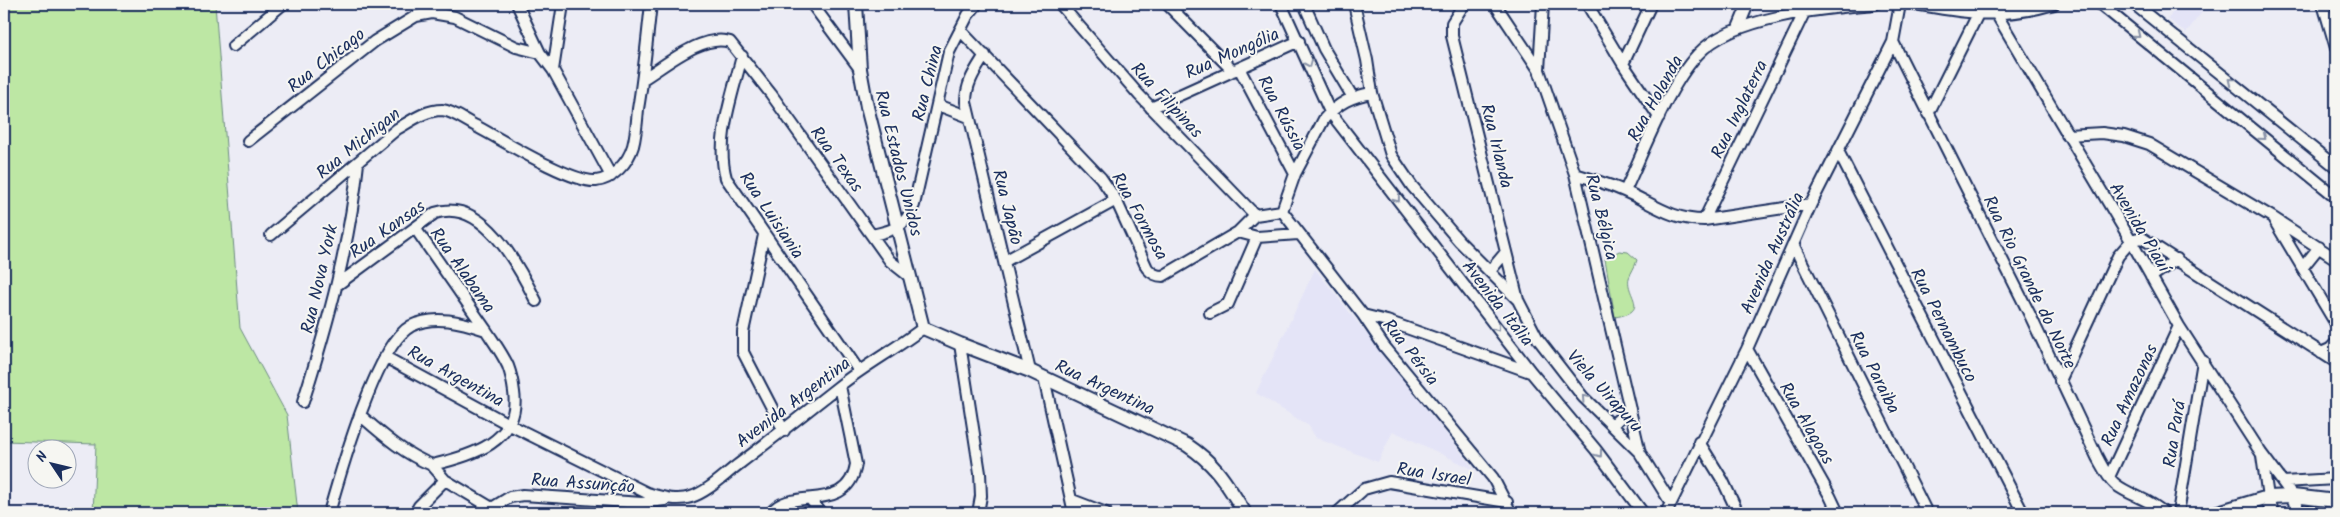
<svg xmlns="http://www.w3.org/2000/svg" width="2340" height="517" font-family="Kalam,sans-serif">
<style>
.built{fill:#e4e4f7}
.green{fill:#bde7a4;stroke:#6c8b81}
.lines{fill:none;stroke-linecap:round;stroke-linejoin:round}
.minor-casing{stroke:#1b2f5e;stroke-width:14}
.major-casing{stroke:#1b2f5e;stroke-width:16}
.minor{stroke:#f6f6f2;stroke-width:10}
.major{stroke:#f6f6f2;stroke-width:12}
.oneway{stroke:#8892a8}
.labels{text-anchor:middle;stroke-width:4;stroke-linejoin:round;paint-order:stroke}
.street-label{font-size:18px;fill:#1b2f5e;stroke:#f6f6f2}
</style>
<rect width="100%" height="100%" fill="#ececf5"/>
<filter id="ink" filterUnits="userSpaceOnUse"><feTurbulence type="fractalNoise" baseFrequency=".02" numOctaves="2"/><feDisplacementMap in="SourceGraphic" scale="10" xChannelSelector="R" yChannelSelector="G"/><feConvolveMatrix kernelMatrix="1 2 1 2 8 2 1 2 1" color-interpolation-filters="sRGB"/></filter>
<g filter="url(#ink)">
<path class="built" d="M2178 4H2208L2186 33 2168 19Z
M1315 269 1475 470 1393 431 1378 462 1316 438 1309 426 1256 393Z"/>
<path class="green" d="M4 4H215L240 328 287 415 298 513H93L96 444 4 441Z
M1619 251 1628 252 1637 260C1635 267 1631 272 1629 278 1625 295 1652 311 1615 317L1605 259Z"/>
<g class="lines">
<defs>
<path id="minor" d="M517 4 540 53 553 70 611 176
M812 4 860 69
M1060 4 1139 95 1255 215
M1167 4 1233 71
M1281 4 1330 112 1531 372 1596 450 1643 513
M1304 4 1324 49 1352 96
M1354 4 1367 60 1372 93 1391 155 1412 186 1459 241 1517 299
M1464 4 1452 23V36L1518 300 1538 339 1583 397 1640 453 1671 503
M1495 4 1539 70 1575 174 1640 453
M1587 4 1623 64 1659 117
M1914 4C1967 13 2000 20 2054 4
M2100 4 2336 197
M2134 4 2336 167
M2323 4 2336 48
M1997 15 2131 241 2179 326 2261 453 2293 496
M1738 28 1748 4
M960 30 1101 178 1116 200 1147 268C1152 274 1156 276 1163 276L1238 232 1255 215 1282 211 1295 174 1324 119C1338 103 1352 96 1372 93
M1893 42 2029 313 2097 457C2102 466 2107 477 2115 484 2130 496 2150 499 2164 513
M233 46 283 4
M985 55C975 71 966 83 966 102L1030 371
M742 56C733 94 715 139 726 178L859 371
M1623 64 1651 4
M1239 68 1295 174
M553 70 563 4
M1539 70 1543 4
M643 79C666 65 703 33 730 42L771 94 890 261 909 276
M938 105 969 117
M1151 108 1299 41
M1928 114 1978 14
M2067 135 2102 133 2124 136 2149 144 2272 217 2336 259
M248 141 375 41 416 16 432 13 455 17 516 47 540 53
M1838 151 2023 513
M1575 174C1591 179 1608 184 1624 191 1652 203 1671 220 1704 220L1811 204
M1625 191C1644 150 1668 86 1698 54 1733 16 1826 8 1875 4
M1282 211 1363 315 1384 346 1493 478 1511 513
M1704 220 1804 13
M2274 220 2336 324
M415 228 486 330
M1238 232 1257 237 1298 234
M271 235 397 129C411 121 425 110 442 110 453 111 466 121 476 126 500 139 571 183 596 181 613 179 628 163 633 146 636 135 637 121 638 109 644 74 647 39 651 4
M764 235 743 332V352L784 431
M872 235C895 230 904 228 914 205L949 52 968 15 977 4
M1794 246 1927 513
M1005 261 1116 200
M2303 267 2319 247
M1490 271 1506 252
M2151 277 2177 259
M337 285 435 213C483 197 518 265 536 301
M1210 313 1228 304 1257 237
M1363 315 1387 321 1530 372
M960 344 980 473 981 496 978 513
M1747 349 1830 496 1838 513
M2321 353 2330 349 2336 343
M385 357 510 425 647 493C661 497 676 502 691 497 709 491 724 475 739 464 772 439 805 413 838 387 865 365 896 349 923 328
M1044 378 1074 513
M2060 381 2118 256 2131 241 2142 238 2336 362
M303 402C328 323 350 244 358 163
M1612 425 1630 409
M1699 442 1723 481 1738 513
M2262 456 2268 497
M432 465 445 480 492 508 510 497 523 495 642 503 665 500
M2109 477 2179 326
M2283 482 2336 479
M811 500 821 513
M1072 500 1106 513
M329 513C340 474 376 345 411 326 435 314 462 322 486 330 493 341 502 353 508 366 511 374 513 384 514 392 521 442 471 456 432 465 404 454 383 435 360 415
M415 513 419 506 445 480
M771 513C790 485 848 516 856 464L840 386
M1337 513 1364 489 1389 482 1507 502
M1666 513 1747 349 1811 204 1893 42 1900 4
M2178 513 2203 361"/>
<path id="major" d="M856 4 860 69 867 107 923 328 960 344 1030 371 1187 445C1217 465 1226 483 1245 513
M2293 496 2296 505 2294 513
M2268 497 2272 513
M2215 513 2268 497 2293 496 2336 501
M2310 513H2328"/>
</defs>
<use href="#minor" class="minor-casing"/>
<use href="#major" class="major-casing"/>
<use href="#minor" class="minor"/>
<use href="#major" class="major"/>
</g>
<defs><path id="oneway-chevron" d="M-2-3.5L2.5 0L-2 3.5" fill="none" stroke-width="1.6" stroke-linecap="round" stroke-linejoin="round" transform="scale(1.25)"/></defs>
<g class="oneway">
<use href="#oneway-chevron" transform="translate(2137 35) rotate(39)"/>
<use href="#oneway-chevron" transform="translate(1309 64) rotate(66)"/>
<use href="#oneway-chevron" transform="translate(2231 81) rotate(-141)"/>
<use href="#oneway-chevron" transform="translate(2263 137) rotate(39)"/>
<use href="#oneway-chevron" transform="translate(1397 199) rotate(53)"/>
<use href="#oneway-chevron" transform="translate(1497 328) rotate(52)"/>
<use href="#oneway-chevron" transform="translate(1585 398) rotate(-132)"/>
<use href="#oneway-chevron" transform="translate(1599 454) rotate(53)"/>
</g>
</g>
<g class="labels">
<g class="street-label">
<text transform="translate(1232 53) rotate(-24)" y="6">Rua Mongólia</text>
<text transform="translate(326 60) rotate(-38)" y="6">Rua Chicago</text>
<text transform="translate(927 83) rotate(-76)" y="6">Rua China</text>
<text transform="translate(1655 98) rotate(-61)" y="6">Rua Holanda</text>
<text transform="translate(1167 100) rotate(47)" y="6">Rua Filipinas</text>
<text transform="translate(1739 109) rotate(-64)" y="6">Rua Inglaterra</text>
<text transform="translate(1282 113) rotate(62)" y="6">Rua Rússia</text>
<text transform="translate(358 143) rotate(-39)" y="6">Rua Michigan</text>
<text transform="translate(1497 146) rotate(76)" y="6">Rua Irlanda</text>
<text transform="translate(837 159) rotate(54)" y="6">Rua Texas</text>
<text transform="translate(899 163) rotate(76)" y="6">Rua Estados Unidos</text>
<text transform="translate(1008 207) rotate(76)" y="6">Rua Japão</text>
<text transform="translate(772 215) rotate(56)" y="6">Rua Luisiania</text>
<text transform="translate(1140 216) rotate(61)" y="6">Rua Formosa</text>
<text transform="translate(1602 217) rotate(76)" y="6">Rua Bélgica</text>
<text transform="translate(2140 227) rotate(59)" y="6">Avenida Piauí</text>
<text transform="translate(387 229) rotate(-35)" y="6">Rua Kansas</text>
<text transform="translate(1772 253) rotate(-66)" y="6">Avenida Austrália</text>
<text transform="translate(463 270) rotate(55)" y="6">Rua Alabama</text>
<text transform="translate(319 279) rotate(-77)" y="6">Rua Nova York</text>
<text transform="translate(2030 282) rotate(64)" y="6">Rua Rio Grande do Norte</text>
<text transform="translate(1498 303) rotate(52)" y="6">Avenida Itália</text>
<text transform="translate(1944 325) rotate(63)" y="6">Rua Pernambuco</text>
<text transform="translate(1411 352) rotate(52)" y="6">Rua Pérsia</text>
<text transform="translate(1875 372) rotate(63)" y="6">Rua Paraiba</text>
<text transform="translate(456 376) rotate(29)" y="6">Rua Argentina</text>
<text transform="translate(1105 387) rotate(25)" y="6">Rua Argentina</text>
<text transform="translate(1605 391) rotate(48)" y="6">Viela Uirapuru</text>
<text transform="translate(2129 395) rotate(-65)" y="6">Rua Amazonas</text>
<text transform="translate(793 402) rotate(-37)" y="6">Avenida Argentina</text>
<text transform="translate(1807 423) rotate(60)" y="6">Rua Alagoas</text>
<text transform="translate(2174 434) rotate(-81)" y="6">Rua Pará</text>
<text transform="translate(1434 474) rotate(9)" y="6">Rua Israel</text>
<text transform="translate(583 483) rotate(4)" y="6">Rua Assunção</text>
</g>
</g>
<rect width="2340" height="517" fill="none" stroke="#f6f6f2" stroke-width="20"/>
<rect x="10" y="10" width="2320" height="497" fill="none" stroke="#1b2f5e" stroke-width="2" filter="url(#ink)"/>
<g transform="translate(52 464) rotate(305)"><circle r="24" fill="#f6f6f2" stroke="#9ea6b7"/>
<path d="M0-4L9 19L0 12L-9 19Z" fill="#1b2f5e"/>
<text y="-8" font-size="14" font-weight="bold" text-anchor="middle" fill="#1b2f5e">N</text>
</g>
</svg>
